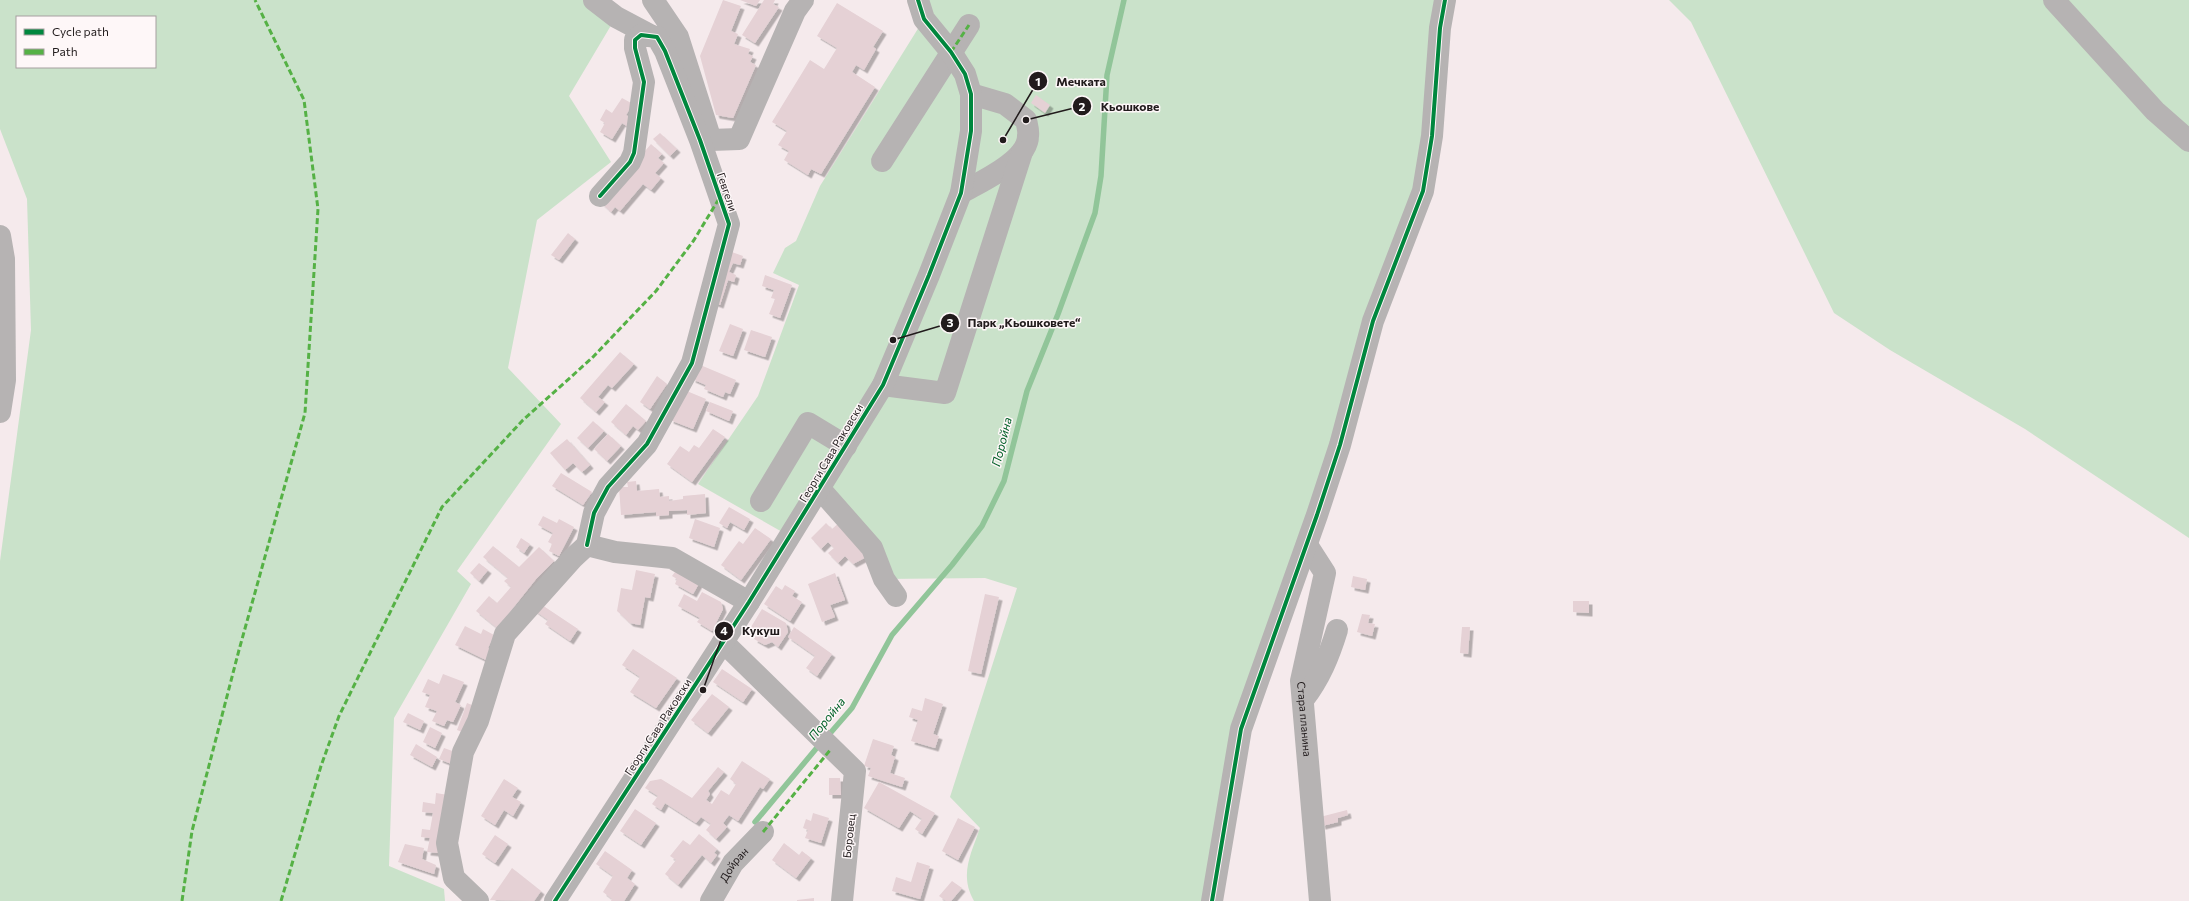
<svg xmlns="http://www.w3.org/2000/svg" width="2189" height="901" viewBox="0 0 2189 901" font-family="Commissioner,sans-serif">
<defs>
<filter id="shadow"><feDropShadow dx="3.5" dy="3.5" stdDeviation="0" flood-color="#0004"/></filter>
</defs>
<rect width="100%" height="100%" fill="#f5eaec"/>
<g fill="#cae2ca" fill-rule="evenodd">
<path d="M0 0H593L616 17 569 96 611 162 537 220 508 368 561 424 457 571 471 584 394 718 389 866 444 889 445 901H0V561L31 330 27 199 0 129ZM17 17H155V67H17Z"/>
<path d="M918 0H1448L1432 136 1241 729 1212 901H974C959 875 971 854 980 828L950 797 1017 588 985 578 884 579 820 489 791 537 698 484 758 396 799 285 773 273 785 248 796 241 820 186 924 19Z"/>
<polygon points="1669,0 2189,0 2189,538 2025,429 1890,350 1834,313 1691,22"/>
</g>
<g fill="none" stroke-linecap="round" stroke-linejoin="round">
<g stroke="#91c599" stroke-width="5.5">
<polyline points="826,738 852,708 892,635 952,565 982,526 1004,481 1027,391 1058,314 1095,213 1101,176 1107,75 1124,0"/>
<polyline points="755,822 820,744"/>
</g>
</g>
<g fill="#e5d1d5" filter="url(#shadow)">
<polygon points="723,0 741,6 731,31 738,34 734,44 750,49 748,54 753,56 750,62 756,65 733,118 716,115 700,56"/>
<polygon points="740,0 760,0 756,6"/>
<polygon points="764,0 775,0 773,4 779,7 755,43 742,35"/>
<polygon points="837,3 883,31 873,47 876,49 864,70 856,65 852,72 875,87 821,174 811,169 808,175 784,160 789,151 778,145 787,131 772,122 810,60 824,69 837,48 817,36"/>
<polygon points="1036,95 1050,105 1045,113 1031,103"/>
<polygon points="622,98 633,104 626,115 635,121 633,130 622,123 612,139 600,132 605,123 600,120 606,109 612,113"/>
<polygon points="660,133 677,149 670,156 653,139"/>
<polygon points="651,144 662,154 658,158 664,163 655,173 661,178 651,190 643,184 620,211 615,207 611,212 601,203"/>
<polygon points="568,233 575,239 559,260 551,255"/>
<polygon points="729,251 743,256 740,265 733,263 729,272 736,275 734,282 728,280 720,305 712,302"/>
<polygon points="765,275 792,285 780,318 769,314 775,299 771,298 774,290 762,286"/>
<polygon points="730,324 743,329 733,356 719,351"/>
<polygon points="751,330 772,337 765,357 744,350"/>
<polygon points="620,352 634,364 612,388 608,385 598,397 605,402 596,412 580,398"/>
<polygon points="698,364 736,380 730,394 725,392 723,397 704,389 706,385 692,379"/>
<polygon points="657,376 667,384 650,409 640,402"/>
<polygon points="682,389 706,399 693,429 670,420"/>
<polygon points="710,402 733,411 729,421 706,411"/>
<polygon points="626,404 646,421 638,430 633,426 626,435 611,422"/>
<polygon points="593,421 604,431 588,448 577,438"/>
<polygon points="713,429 725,437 692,482 667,464 680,446 689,452 694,445 699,448"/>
<polygon points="608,434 621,446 607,461 594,449"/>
<polygon points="567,439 590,465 582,472 573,463 565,470 550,453"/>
<polygon points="561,473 592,492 583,505 552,486"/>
<polygon points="636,481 637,491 659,489 660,497 669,496 669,501 683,499 683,496 705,494 706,513 687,515 687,510 669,511 669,515 656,516 656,512 621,515 619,487 628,487 627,482"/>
<polygon points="729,507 750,519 744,530 730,522 727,528 719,523"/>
<polygon points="543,516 557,523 559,519 574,527 559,556 549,551 552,544 548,542 553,533 538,525"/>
<polygon points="695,519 720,528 714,547 689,538"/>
<polygon points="841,521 868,556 853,564 845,556 838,563 828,553 834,548 828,542 821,549 811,538 826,523 832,529"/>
<polygon points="755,528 771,539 741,580 721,565 739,541 743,544"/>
<polygon points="521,538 530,544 524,553 516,547"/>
<polygon points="493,546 519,567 539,547 554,561 536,579 497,628 476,611 489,596 497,603 511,587 504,581 508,578 483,557"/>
<polygon points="479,563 488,570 479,581 470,573"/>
<polygon points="636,570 655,574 650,598 645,597 640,625 630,623 617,611 621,588 632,590"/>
<polygon points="675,572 701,580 693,594 675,584 677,579 672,576"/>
<polygon points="835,573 845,600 830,605 835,617 822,622 808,584"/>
<polygon points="1353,576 1367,579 1365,590 1351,587"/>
<polygon points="785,585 795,591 792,596 802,602 790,621 764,604 776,586 782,590"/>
<polygon points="702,592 721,602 723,609 712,631 697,622 700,618 678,606 684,594 697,601"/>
<polygon points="985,594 999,597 981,674 968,671"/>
<polygon points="1573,601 1589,601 1589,613 1573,612"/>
<polygon points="539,603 578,629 570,641 545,624 548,620 534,610"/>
<polygon points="762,609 786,623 788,632 778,647 772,642 765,645 754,639 759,631 751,627"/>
<polygon points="1362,614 1370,615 1368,623 1375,624 1372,636 1357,632"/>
<polygon points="465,626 481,634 483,629 494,635 488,648 493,651 488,661 455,645"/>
<polygon points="794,627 832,654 817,676 806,668 815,656 788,637"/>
<polygon points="1462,627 1470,627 1468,654 1460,653"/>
<polygon points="633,649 677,678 656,708 630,692 640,677 622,665"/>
<polygon points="722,669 752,689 743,702 713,682"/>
<polygon points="443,674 464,682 455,702 461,705 453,722 447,720 444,726 432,721 437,711 425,707 430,695 422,692 428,679 439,684"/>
<polygon points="712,694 729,707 708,733 691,720"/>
<polygon points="925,698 943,704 933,734 939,736 935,748 911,741 918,720 909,717 912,708 922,711"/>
<polygon points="467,703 477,707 467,734 457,730"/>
<polygon points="408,713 424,721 420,730 403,722"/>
<polygon points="430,727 442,733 435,748 423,742"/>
<polygon points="873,739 894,746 891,755 895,757 890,773 905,778 902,787 868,776 871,768 864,766"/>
<polygon points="416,744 437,757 432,767 410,755"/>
<polygon points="444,748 458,753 454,765 439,759"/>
<polygon points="742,761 770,779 763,789 760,787 738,821 729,815 723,823 727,827 716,839 706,830 711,824 701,817 696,823 665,803 661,810 652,804 658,796 645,788 650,781 661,779 692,798 718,767 724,772 708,791 710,794 706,800 712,804 721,790 729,795 736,784 730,779"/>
<polygon points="829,778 840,778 841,795 829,795"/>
<polygon points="504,779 518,788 512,797 521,802 513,816 504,810 495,825 481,816"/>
<polygon points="879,782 935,813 922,834 915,829 922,819 910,811 899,828 864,808"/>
<polygon points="436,793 448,795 438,853 427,852 430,838 421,837 422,829 430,830 433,813 422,812 423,802 435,804"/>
<polygon points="635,809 656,823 641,845 620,831"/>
<polygon points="1347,810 1348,815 1338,818 1338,822 1322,826 1320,817"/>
<polygon points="813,813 829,818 821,843 805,838 808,830 803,828 806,819 811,821"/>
<polygon points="958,818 975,827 958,860 942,851"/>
<polygon points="699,834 717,849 714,853 717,855 711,863 702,855 678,885 665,874 676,860 670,856 683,840 690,845"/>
<polygon points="495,835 508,844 495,863 482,854"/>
<polygon points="784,843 799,855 802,851 811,858 796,878 772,860"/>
<polygon points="405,844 424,848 422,859 436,865 434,874 398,862"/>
<polygon points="605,851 632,870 627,878 635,884 624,901 611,901 612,899 603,892 613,876 596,864"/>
<polygon points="917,862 930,866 920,899 892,891 896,877 911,882"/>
<polygon points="512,868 541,891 534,901 490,900"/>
<polygon points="952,881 962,888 951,901 946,901 939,896"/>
<polygon points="814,898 814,901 797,901 797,900"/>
</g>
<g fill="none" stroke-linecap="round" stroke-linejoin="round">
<g stroke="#b6b3b3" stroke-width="22">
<polyline points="594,0 616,17 650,35"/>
<polyline points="653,0 678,37 711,140 739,139 795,11 803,0"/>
<polyline points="2054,0 2155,111 2189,141"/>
<polyline points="882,161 969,25"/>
<path d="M961 193C980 182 1028 161 1028 136 1029 131 1027 125 1026 120L1005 104 971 94"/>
<polyline points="0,236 4,259 5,380 0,412"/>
<polyline points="883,385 945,393 1022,152"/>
<polyline points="820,489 872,548 884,579 896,596"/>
<polyline points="761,501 808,423 846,446"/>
<polyline points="587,545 594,513 608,487 647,444 692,363 729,224 700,140 665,51 657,37 641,35 635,40 635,48 644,82 634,153 630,162 600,196"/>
<polyline points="587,545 615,552 672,558 749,602"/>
<path id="s1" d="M1307 545 1325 573 1301 681 1320 901"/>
<polyline points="723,642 855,771 842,901"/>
<path d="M1303 700C1320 678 1329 656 1337 630"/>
<polyline points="478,901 454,878 447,843 463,752 478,721 505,634 573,558 587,545"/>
<polyline points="555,901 749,602 883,385 929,275 961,193 971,131 971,94 965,74 951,52 924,19 918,0"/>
<path id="s2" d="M711 901 733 863 763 832"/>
<polyline points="1212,901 1241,729 1317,515 1340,445 1373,321 1423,191 1432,136 1440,28 1445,0"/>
</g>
<g stroke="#55b145" stroke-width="3" stroke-dasharray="6 3" stroke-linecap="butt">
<polyline points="951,52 969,25"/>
<polyline points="763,832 831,749"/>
<polyline points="182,901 192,831 239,650 305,413 318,209 304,100 255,0"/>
<polyline points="281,901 321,766 339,716 442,507 523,420 592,358 656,291 694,240 720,197"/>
</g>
<g stroke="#fef7f8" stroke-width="6">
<g id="cycleway">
<polyline points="587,545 594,513 608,487 647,444 692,363 729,224 700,140 665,51 657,37 641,35 635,40 635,48 644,82 634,153 630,162 600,196"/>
<polyline points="555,901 749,602 883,385 929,275 961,193 971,131 971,94 965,74 951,52 924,19 918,0"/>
<polyline points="1212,901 1241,729 1317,515 1340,445 1373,321 1423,191 1432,136 1440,28 1445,0"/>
</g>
</g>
<use href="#cycleway" stroke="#00873e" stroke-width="4"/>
</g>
<g text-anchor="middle" stroke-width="3" stroke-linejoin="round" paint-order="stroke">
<g font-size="11" fill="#211b1c" stroke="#fef7f8">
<text transform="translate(727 192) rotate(71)" y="4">Гевгели</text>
<text transform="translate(831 453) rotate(-59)" y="4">Георги Сава Раковски</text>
<text dy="4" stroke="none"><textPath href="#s1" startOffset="182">Стара планина</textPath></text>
<text transform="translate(658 727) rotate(-57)" y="4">Георги Сава Раковски</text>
<text transform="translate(849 836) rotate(-84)" y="4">Боровец</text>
<text dy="4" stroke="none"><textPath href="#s2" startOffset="43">Дойран</textPath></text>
</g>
<g font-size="12" font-style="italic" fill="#016027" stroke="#fef7f8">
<text transform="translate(1002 442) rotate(-76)" y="4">Поройна</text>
<text transform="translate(827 719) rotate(-51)" y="4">Поройна</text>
</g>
</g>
<path fill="none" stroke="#211b1c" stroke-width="1.5" d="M1003 140L1038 81M1026 120L1082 106M893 340L950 323M703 690L724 631"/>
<g fill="#211b1c" stroke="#fef7f8" stroke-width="1.5">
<circle cx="1003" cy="140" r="4"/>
<circle cx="1026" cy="120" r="4"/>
<circle cx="893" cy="340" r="4"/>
<circle cx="703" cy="690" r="4"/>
<circle cx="1038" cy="81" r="10"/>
<circle cx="1082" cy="106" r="10"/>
<circle cx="950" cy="323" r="10"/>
<circle cx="724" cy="631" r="10"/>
</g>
<g font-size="12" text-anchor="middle" font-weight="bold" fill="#fff">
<text x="1038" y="86">1</text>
<text x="1082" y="111">2</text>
<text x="950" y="327">3</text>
<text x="724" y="635">4</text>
</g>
<g font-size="12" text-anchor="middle" font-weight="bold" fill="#211b1c" stroke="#fef7f8" stroke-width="3" stroke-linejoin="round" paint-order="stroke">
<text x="1081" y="86">Мечката</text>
<text x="1130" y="111">Кьошкове</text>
<text x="1024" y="327">Парк „Кьошковете“</text>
<text x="761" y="635">Кукуш</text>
</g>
<rect x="16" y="16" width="140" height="52" fill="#fef7f8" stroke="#a69fa0"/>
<rect x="24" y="29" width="20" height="6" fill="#00873e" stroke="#a69fa0"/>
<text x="52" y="36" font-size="12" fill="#211b1c">Cycle path</text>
<rect x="24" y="49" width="20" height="6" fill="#55b145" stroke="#a69fa0"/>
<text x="52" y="56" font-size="12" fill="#211b1c">Path</text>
</svg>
